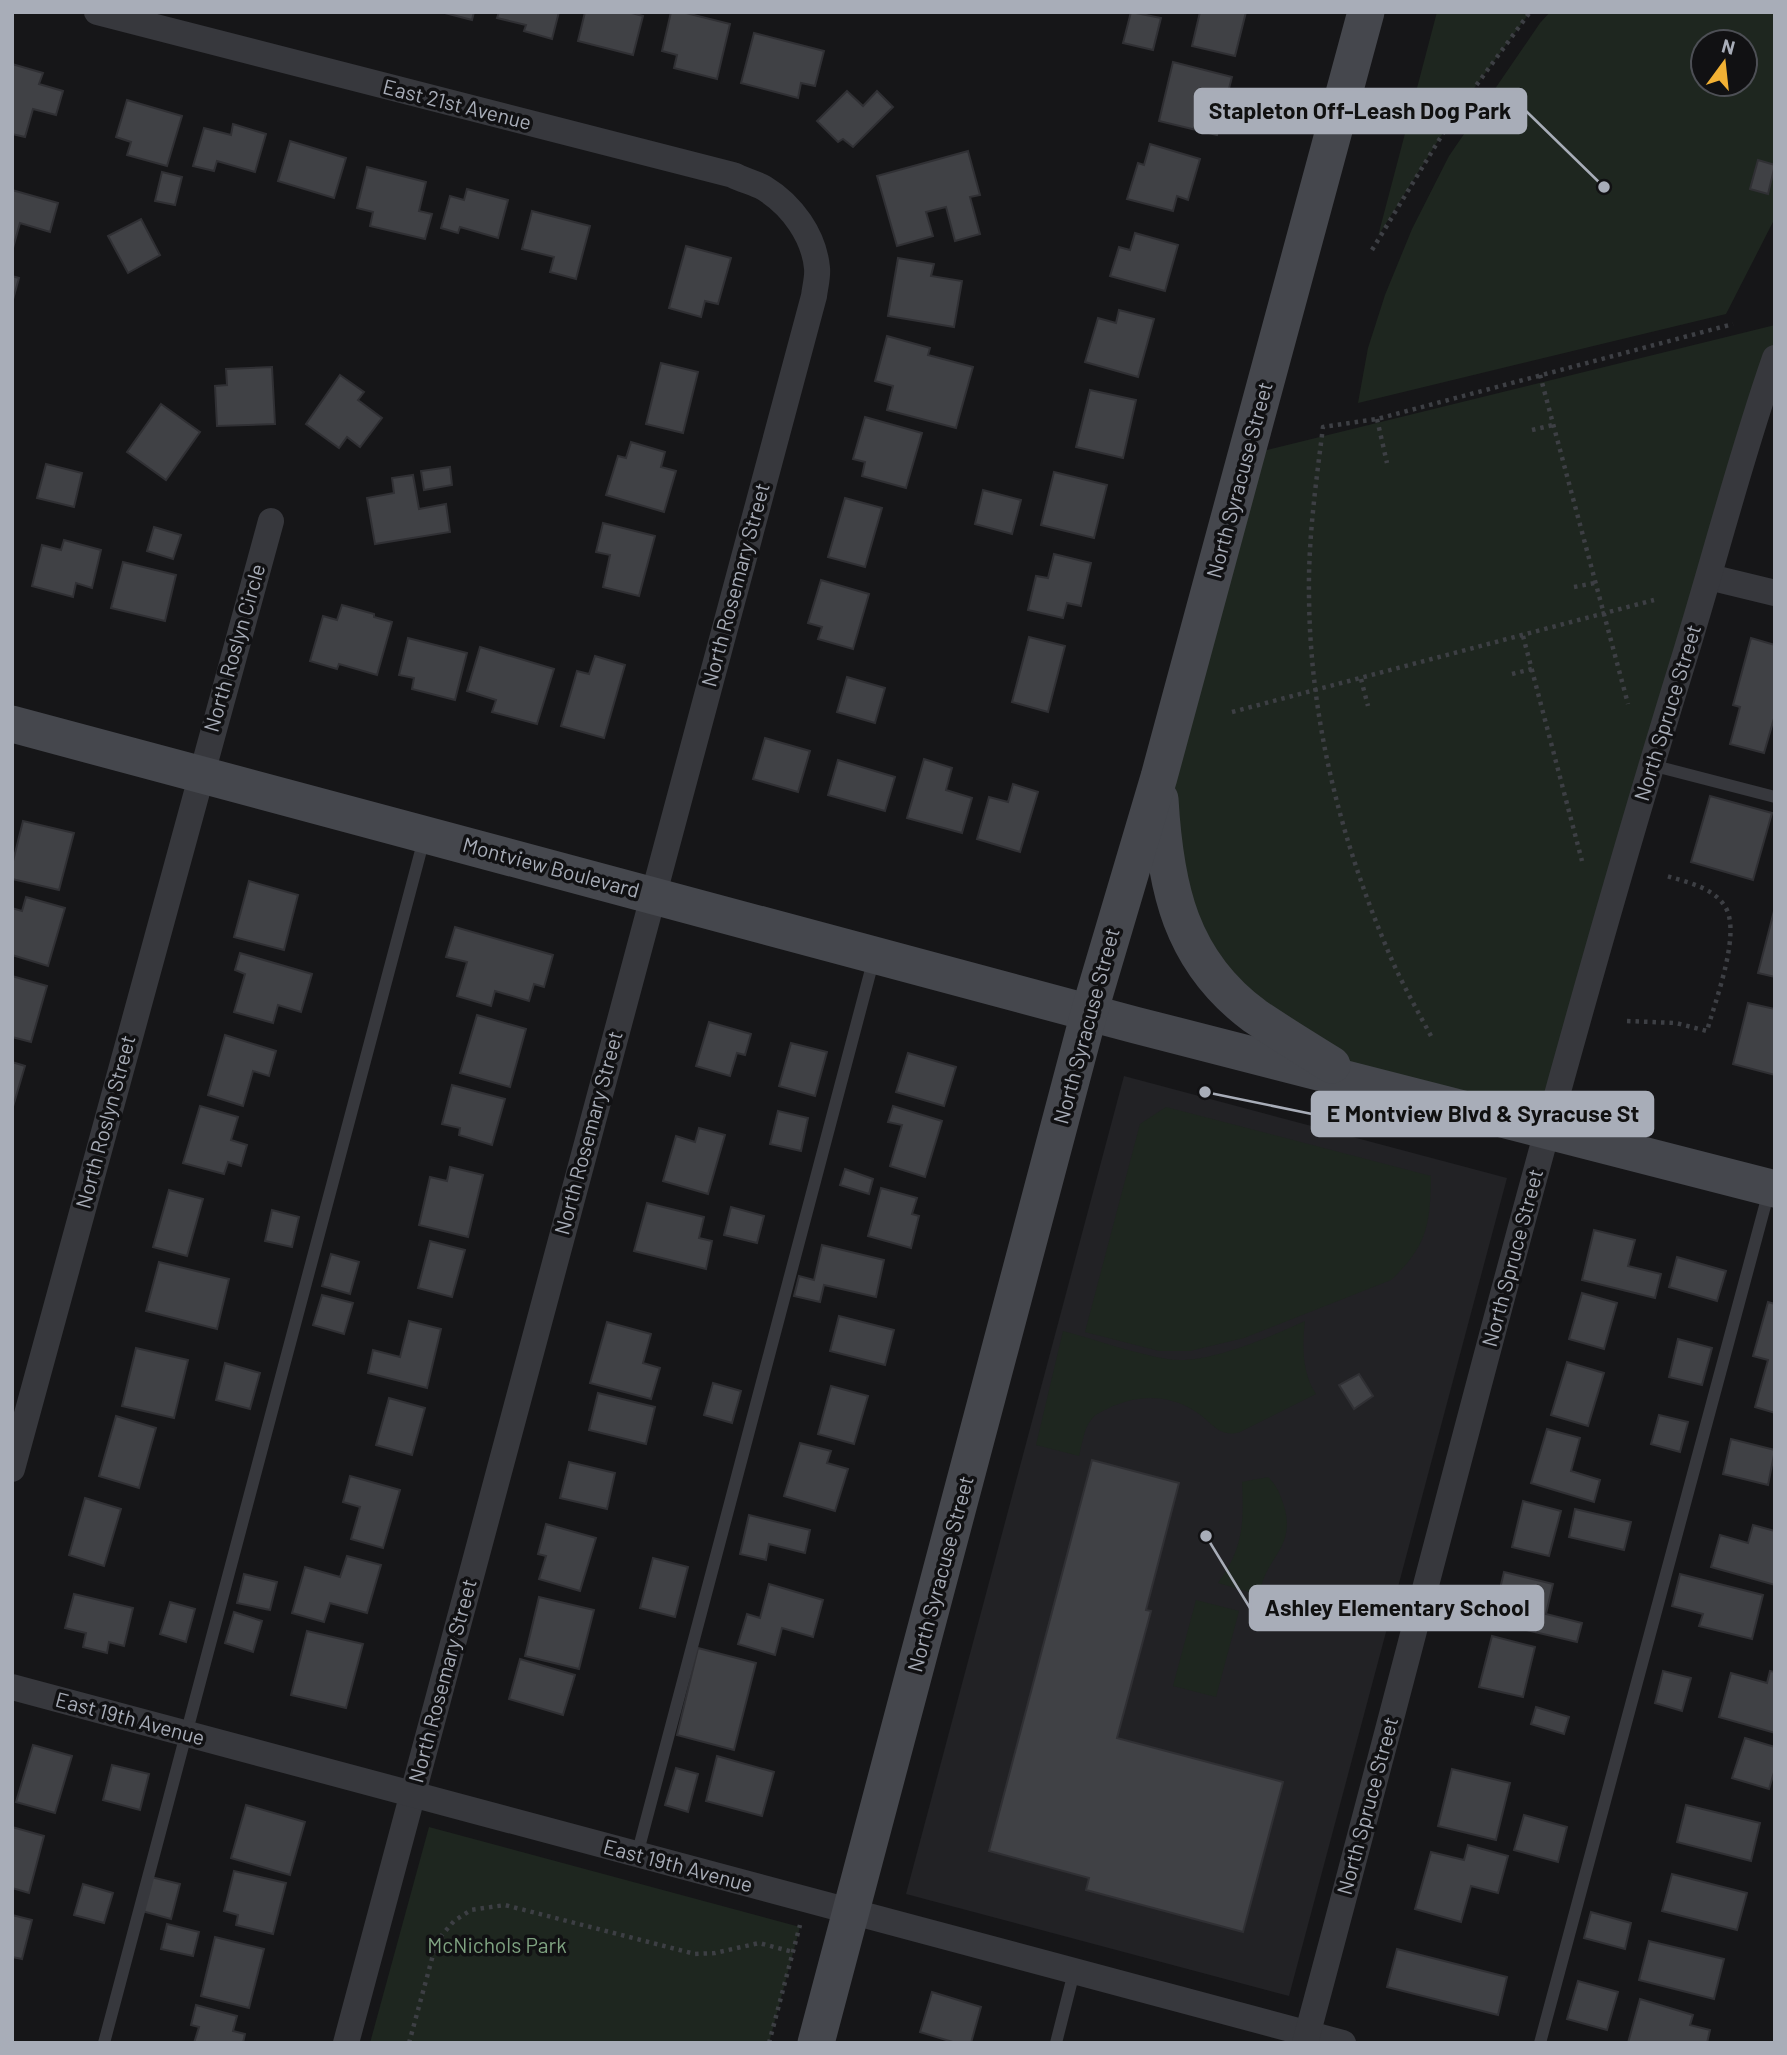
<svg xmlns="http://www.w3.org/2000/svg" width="1787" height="2055" viewBox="0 0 1787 2055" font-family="Barlow,sans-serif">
<rect width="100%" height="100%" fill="#161618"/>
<polygon fill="#222225" points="1124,1076 1507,1178 1289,1996 906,1894"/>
<g fill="#1e261f" fill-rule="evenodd">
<polygon points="1437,12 1530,12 1453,117 1378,236"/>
<path d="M1550 12H1775V218L1726 314 1358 403 1368 348 1385 295 1412 229 1449 156 1540 23ZM1703 42H1745V84H1703Z"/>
<polygon points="1775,325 1775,363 1547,1132 1359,1083 1224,987 1162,840 1247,455"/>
<path d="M1166 1107 1431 1176C1430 1224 1428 1245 1391 1280L1244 1338 1190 1351H1159L1085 1332 1140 1124Z"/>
<path d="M1305 1321C1302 1345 1302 1373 1316 1394L1240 1432C1218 1439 1211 1420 1193 1410 1166 1394 1137 1395 1109 1408 1103 1411 1095 1414 1091 1420 1084 1428 1082 1445 1079 1456L1036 1445 1063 1331C1097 1340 1132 1353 1167 1359 1204 1366 1270 1337 1305 1321Z"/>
<path d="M1268 1477C1277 1486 1280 1494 1284 1506 1297 1549 1263 1558 1260 1595L1218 1583C1243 1549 1244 1524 1242 1482Z"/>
<polygon points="1196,1600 1239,1611 1216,1697 1173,1686"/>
<polygon points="429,1827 800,1927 769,2043 370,2043"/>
</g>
<g fill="#404145" stroke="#303034" stroke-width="2">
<polygon points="441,12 474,12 472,20"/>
<polygon points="499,12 559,12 552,39 524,31 526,25 497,18"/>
<polygon points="585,12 628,12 643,16 633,55 578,41"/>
<polygon points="671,12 682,12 730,24 717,79 674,68 677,55 662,51"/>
<polygon points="1131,12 1161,18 1153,50 1123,43"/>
<polygon points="1200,12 1246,12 1235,56 1192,46"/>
<polygon points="754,33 824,51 815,86 801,83 798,98 741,83"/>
<polygon points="1173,62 1232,77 1217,135 1159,121"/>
<polygon points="12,64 43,73 39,84 63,91 56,115 33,109 25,137 12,134"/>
<polygon points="847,91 863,106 877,91 893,107 853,147 843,139 838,142 817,121"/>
<polygon points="127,100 182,116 167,166 127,155 131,142 116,137"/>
<polygon points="233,124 266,134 255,172 217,161 214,171 193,166 204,128 231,135"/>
<polygon points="290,141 346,158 334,198 278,181"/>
<polygon points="1150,144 1200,159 1188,200 1177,196 1173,211 1127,199 1138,163 1144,165"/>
<polygon points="968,151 980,195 970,197 980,234 955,241 946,207 926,212 933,236 897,246 877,176"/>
<polygon points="1758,160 1775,165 1768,194 1750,189"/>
<polygon points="367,167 426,182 419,211 432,214 425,239 370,226 373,212 357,208"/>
<polygon points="162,172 182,177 175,205 155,201"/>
<polygon points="467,189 508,200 498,238 460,227 458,233 441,228 450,196 464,200"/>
<polygon points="12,190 58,203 50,232 20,223 13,248"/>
<polygon points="532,211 590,226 576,279 550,272 554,257 522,249"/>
<polygon points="141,219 160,255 128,273 108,236"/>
<polygon points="1135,233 1178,245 1165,291 1110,276 1119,247 1130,250"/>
<polygon points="686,246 731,258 718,304 705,301 701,317 669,308"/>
<polygon points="898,258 934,264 931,276 962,281 954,327 888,316"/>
<polygon points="12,276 19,278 12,303"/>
<polygon points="1119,310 1154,319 1138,377 1085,362 1098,318 1116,323"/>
<polygon points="887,336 930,348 928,355 973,367 956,428 887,410 893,386 875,381"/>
<polygon points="661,363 698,372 683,433 646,424"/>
<polygon points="272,367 275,424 217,426 215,386 227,385 226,369"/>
<polygon points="340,375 364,392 358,400 382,418 360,447 347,437 339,448 306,424"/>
<polygon points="1090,390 1136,400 1123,458 1076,447"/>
<polygon points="161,404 200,432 166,480 127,452"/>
<polygon points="865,417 922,433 906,488 862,476 865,462 853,459"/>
<polygon points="631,442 665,452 661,467 676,471 664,512 606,495 618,456 626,458"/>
<polygon points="46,464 82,473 74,507 37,498"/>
<polygon points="450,467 452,485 424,490 421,471"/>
<polygon points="1054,472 1107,485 1094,538 1041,525"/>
<polygon points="413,475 419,509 446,504 450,532 375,544 367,498 394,493 392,478"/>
<polygon points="983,490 1021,500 1012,534 975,524"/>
<polygon points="845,498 882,508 865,567 828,557"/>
<polygon points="603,523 655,536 639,596 603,587 610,555 596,552"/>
<polygon points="154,527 181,535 173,559 147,551"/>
<polygon points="64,540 101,550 92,588 76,583 73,597 32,586 42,545 61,550"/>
<polygon points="1054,554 1091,563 1081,606 1067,603 1063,618 1028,610 1036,576 1048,578"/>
<polygon points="123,562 176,575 165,621 111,608"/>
<polygon points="821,580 869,594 853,649 818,639 822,627 808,623"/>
<polygon points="342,605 374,614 374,617 392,622 377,675 339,664 337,669 310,661 323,616 337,620"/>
<polygon points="1029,637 1065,646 1048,712 1012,702"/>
<polygon points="408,638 467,653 455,700 412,689 414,678 399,675"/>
<polygon points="1751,638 1775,645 1775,715 1764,753 1730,744 1740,707 1733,705"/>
<polygon points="480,647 554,669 537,724 492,712 496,700 467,691"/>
<polygon points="595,656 625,665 604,738 561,726 577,671 589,674"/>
<polygon points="847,677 885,688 875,723 837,712"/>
<polygon points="765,738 810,751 798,792 753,779"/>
<polygon points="924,759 952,768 946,790 972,798 962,833 907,818"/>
<polygon points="838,760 895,777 885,811 828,795"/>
<polygon points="1013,784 1038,792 1020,852 977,839 989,797 1008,802"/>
<polygon points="1710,796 1772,813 1753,880 1691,862"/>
<polygon points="23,821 74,833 59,890 12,879 12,865"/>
<polygon points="249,881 298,895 284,950 234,937"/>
<polygon points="26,897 65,908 48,966 12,955 12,908 22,911"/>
<polygon points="1774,911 1775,912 1775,977 1758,973"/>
<polygon points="455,927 553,955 544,987 534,984 529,1001 495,991 491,1006 457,996 467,962 446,957"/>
<polygon points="240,953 312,974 301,1012 278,1005 273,1023 234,1012 245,974 235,970"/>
<polygon points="12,976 47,986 31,1042 12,1037"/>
<polygon points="1748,1003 1775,1009 1775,1075 1733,1064"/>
<polygon points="477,1015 526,1029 510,1087 460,1073"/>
<polygon points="709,1022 751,1034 745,1055 737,1053 730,1076 696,1066"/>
<polygon points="225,1035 276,1051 269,1076 253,1071 243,1106 208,1095"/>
<polygon points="791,1043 827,1052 815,1096 779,1086"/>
<polygon points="908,1053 956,1067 944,1106 896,1092"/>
<polygon points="12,1062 25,1066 12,1110"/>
<polygon points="452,1085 505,1099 492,1145 459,1135 460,1128 442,1124"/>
<polygon points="200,1106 238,1117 231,1140 247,1145 241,1166 228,1162 224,1174 183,1163"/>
<polygon points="893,1106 942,1121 925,1177 890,1166 902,1125 888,1122"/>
<polygon points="778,1111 808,1118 801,1151 770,1144"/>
<polygon points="699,1128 725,1135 708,1194 663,1181 676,1136 695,1142"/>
<polygon points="450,1167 483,1175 468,1237 419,1225 430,1177 447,1181"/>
<polygon points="845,1169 873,1179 869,1194 840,1185"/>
<polygon points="881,1188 917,1198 912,1214 919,1216 911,1248 868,1236"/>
<polygon points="169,1190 203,1199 187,1256 153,1247"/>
<polygon points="647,1203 704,1217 699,1238 712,1241 706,1269 634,1251"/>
<polygon points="731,1207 764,1216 757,1243 724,1235"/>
<polygon points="272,1210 299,1217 292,1247 265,1241"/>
<polygon points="1594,1230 1635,1240 1628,1266 1661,1274 1655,1298 1582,1280"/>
<polygon points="430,1241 465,1250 452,1297 418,1288"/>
<polygon points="822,1245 884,1260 876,1297 824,1285 820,1302 794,1296 799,1276 814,1280"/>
<polygon points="331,1254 359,1262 350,1294 322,1286"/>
<polygon points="1677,1257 1726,1271 1717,1301 1669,1287"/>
<polygon points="159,1262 229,1279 217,1329 146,1311"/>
<polygon points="1582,1293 1617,1303 1604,1349 1569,1339"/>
<polygon points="322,1295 353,1303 344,1334 313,1325"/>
<polygon points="1768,1302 1775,1304 1775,1413 1755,1407 1768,1360 1753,1356"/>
<polygon points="839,1316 894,1330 885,1365 830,1351"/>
<polygon points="409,1321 441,1329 427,1388 368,1373 373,1350 400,1357"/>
<polygon points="607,1322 651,1334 643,1363 660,1368 651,1399 590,1383"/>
<polygon points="1678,1339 1712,1348 1702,1385 1669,1377"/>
<polygon points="136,1348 188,1360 174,1418 122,1406"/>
<polygon points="1567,1362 1604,1373 1588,1426 1551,1415"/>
<polygon points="225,1363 260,1373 250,1409 216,1400"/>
<polygon points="1359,1374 1373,1396 1354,1409 1339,1385"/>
<polygon points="713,1383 741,1391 732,1423 704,1415"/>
<polygon points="831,1386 868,1396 854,1444 818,1434"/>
<polygon points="598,1393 655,1407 646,1444 589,1430"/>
<polygon points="389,1398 425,1408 412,1455 376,1445"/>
<polygon points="1659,1415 1688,1422 1680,1452 1651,1444"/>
<polygon points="116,1416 156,1428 139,1488 99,1476"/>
<polygon points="1547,1429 1580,1438 1571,1471 1600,1480 1594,1502 1531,1483"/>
<polygon points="1731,1439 1775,1450 1768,1485 1723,1474"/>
<polygon points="800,1443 831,1451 827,1463 848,1469 835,1511 784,1496"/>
<polygon points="1092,1460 1179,1483 1146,1610 1151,1611 1117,1738 1283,1782 1243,1932 1086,1890 1089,1878 989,1851"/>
<polygon points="569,1462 615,1473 607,1509 560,1498"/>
<polygon points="350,1476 400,1490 383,1548 351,1539 360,1507 343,1502"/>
<polygon points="85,1498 121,1509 104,1566 69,1555"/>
<polygon points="1523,1501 1561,1511 1549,1556 1512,1547"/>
<polygon points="1575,1509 1631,1522 1624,1550 1569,1537"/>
<polygon points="749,1515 810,1530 805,1553 769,1544 766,1560 740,1554"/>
<polygon points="546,1524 596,1538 580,1591 539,1579 546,1556 538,1554"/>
<polygon points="1753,1525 1775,1531 1775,1585 1711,1567 1720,1535 1748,1543"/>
<polygon points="347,1556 381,1565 367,1613 330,1603 324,1622 292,1613 305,1567 340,1577"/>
<polygon points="653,1558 688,1567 675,1617 640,1608"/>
<polygon points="1504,1572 1553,1584 1546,1614 1582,1623 1577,1642 1492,1622"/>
<polygon points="244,1574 277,1582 270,1610 237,1603"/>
<polygon points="1680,1574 1763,1595 1752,1639 1699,1626 1703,1614 1672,1606"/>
<polygon points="769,1584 823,1600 813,1637 782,1628 775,1655 738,1644 747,1614 760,1618"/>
<polygon points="74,1594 133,1608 124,1646 109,1642 107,1653 83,1647 86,1633 65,1628"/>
<polygon points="539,1597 594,1610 579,1669 525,1656"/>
<polygon points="170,1602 195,1609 186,1642 160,1634"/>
<polygon points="234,1612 262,1621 253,1652 225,1643"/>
<polygon points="307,1631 363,1644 346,1708 291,1695"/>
<polygon points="1492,1636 1535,1647 1523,1697 1479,1687"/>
<polygon points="698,1648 756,1663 734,1750 677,1735"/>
<polygon points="520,1659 575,1675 563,1715 509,1699"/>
<polygon points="1663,1671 1691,1678 1682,1711 1655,1703"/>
<polygon points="1770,1671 1775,1672 1775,1733 1719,1717 1731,1673 1767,1683"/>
<polygon points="1536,1707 1569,1717 1564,1734 1531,1724"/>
<polygon points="1745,1738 1775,1747 1775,1769 1769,1789 1732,1778"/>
<polygon points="33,1745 72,1756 55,1813 16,1802"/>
<polygon points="717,1756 774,1772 762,1816 706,1801"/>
<polygon points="112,1765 149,1774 140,1810 103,1800"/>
<polygon points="676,1768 698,1774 688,1812 665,1805"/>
<polygon points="1452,1769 1510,1783 1496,1840 1438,1826"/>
<polygon points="246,1805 305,1822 290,1875 231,1858"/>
<polygon points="1686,1805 1760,1823 1751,1861 1677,1842"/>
<polygon points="1524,1815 1567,1827 1558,1862 1514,1850"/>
<polygon points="12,1827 44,1836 29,1893 12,1888"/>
<polygon points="1468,1845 1508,1856 1498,1893 1471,1886 1461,1922 1415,1909 1431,1852 1464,1860"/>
<polygon points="234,1871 286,1883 273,1934 236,1925 238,1915 224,1911"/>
<polygon points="1672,1874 1747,1893 1737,1930 1662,1911"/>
<polygon points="151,1877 180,1884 171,1919 142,1911"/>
<polygon points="83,1884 113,1893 104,1923 74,1915"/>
<polygon points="1591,1912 1631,1923 1625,1949 1584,1938"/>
<polygon points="12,1915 32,1920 22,1959 12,1957"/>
<polygon points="167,1924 199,1932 193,1956 161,1949"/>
<polygon points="215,1937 264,1949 249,2008 201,1996"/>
<polygon points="1649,1941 1724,1959 1714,1999 1639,1980"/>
<polygon points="1397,1949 1507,1977 1498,2015 1387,1987"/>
<polygon points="1578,1981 1618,1992 1607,2030 1567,2019"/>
<polygon points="932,1992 981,2007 971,2043 956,2043 920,2032"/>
<polygon points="1640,1999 1693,2015 1690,2025 1710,2030 1707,2043 1628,2043"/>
<polygon points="196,2005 237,2016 233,2031 245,2034 243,2043 194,2043 199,2027 191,2025"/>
</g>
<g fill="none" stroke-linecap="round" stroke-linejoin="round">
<g stroke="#3d3f44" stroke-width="4.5" stroke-dasharray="3.5 5" stroke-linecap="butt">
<polyline points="1372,250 1453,117 1530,12"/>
<polyline points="1540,375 1628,704"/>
<polyline points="1377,419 1387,463"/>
<polyline points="1532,430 1553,425"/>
<polyline points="1574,587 1595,583"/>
<polyline points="1523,636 1582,861"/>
<polyline points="1512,674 1532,669"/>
<polyline points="1361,679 1368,706"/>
<polyline points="1232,712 1654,600"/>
<path d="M1627 1021 1676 1023 1707 1031C1715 1001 1743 930 1724 905 1712 887 1686 882 1667 876"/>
<path d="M1431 1036C1416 1008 1400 980 1388 951 1340 838 1310 718 1309 596 1308 539 1316 483 1323 427L1377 419 1733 324"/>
<polyline points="409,2043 433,1955 442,1935 454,1921 471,1910 505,1905 695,1954 715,1953 759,1943 793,1952"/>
<polyline points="769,2043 800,1925"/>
</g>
<g stroke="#37383d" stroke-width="12">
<polyline points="1651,765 1775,797"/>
<polyline points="637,1855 874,958"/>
<polyline points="104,2043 424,839"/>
<polyline points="1056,2043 1074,1972"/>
<polyline points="1540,2043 1769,1191"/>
</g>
<g stroke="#37383d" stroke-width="26">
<path d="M97 12 733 175C743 180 755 183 764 188 792 205 814 236 817 268 818 277 815 287 814 296L346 2043"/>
<polyline points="1709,577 1775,593"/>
<polyline points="12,1469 271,521"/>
<polyline points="12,1687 1343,2043"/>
<path d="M1305 2043C1430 1579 1544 1111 1686 652 1716 554 1741 455 1775 358"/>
</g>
<g stroke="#45474d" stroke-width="37">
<polyline points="12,724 1135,1025 1775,1189"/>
<path d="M1160 799C1165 886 1180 961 1255 1016 1280 1033 1306 1049 1332 1065"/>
<polyline points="816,2043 1089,1013 1159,777 1366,12"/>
</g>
</g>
<g text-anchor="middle" stroke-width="7" stroke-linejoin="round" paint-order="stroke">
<g font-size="21" fill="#a8adb8" stroke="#111113">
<text transform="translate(457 105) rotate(14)" y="7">East 21st Avenue</text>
<text transform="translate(1240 480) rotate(-75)" y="7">North Syracuse Street</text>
<text transform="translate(736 585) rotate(-75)" y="7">North Rosemary Street</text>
<text transform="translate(235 648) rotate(-74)" y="7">North Roslyn Circle</text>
<text transform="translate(1668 713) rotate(-73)" y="7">North Spruce Street</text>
<text transform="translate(551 868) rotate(15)" y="7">Montview Boulevard</text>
<text transform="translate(1087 1026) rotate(-75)" y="7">North Syracuse Street</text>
<text transform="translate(106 1122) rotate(-75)" y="7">North Roslyn Street</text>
<text transform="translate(589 1133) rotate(-75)" y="7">North Rosemary Street</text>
<text transform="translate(1513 1258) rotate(-75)" y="7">North Spruce Street</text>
<text transform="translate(941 1574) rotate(-75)" y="7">North Syracuse Street</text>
<text transform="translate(443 1681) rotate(-75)" y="7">North Rosemary Street</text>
<text transform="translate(130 1719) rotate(15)" y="7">East 19th Avenue</text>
<text transform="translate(1368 1806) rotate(-75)" y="7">North Spruce Street</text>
<text transform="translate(678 1866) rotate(15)" y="7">East 19th Avenue</text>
</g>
<g font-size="21" fill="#7fa381" stroke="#111113">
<text x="497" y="1953">McNichols Park</text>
</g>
</g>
<path fill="none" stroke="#a8adb8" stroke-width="2.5" d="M1604 187L1526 111M1205 1092L1312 1114M1206 1536L1250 1608"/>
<g fill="#a8adb8" stroke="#111113" stroke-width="2.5">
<circle cx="1604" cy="187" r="7"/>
<circle cx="1205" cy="1092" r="7"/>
<circle cx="1206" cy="1536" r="7"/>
</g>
<g fill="#a8adb8" stroke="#a8adb8" stroke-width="2.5">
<rect x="1195" y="89" width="331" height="44" rx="7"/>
<rect x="1312" y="1092" width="341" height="44" rx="7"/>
<rect x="1250" y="1586" width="293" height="44" rx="7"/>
</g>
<g font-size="23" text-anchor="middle" font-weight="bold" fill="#111">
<text x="1360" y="119">Stapleton Off-Leash Dog Park</text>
<text x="1483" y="1122">E Montview Blvd &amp; Syracuse St</text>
<text x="1397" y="1616">Ashley Elementary School</text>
</g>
<rect width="1787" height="2055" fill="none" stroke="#a8adb8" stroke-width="28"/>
<g transform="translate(1724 63) rotate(15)"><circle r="33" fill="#111113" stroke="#4d4f55" stroke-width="2"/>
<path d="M0-5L12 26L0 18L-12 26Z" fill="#f2b134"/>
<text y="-10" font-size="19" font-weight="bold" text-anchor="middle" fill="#a8adb8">N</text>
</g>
</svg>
